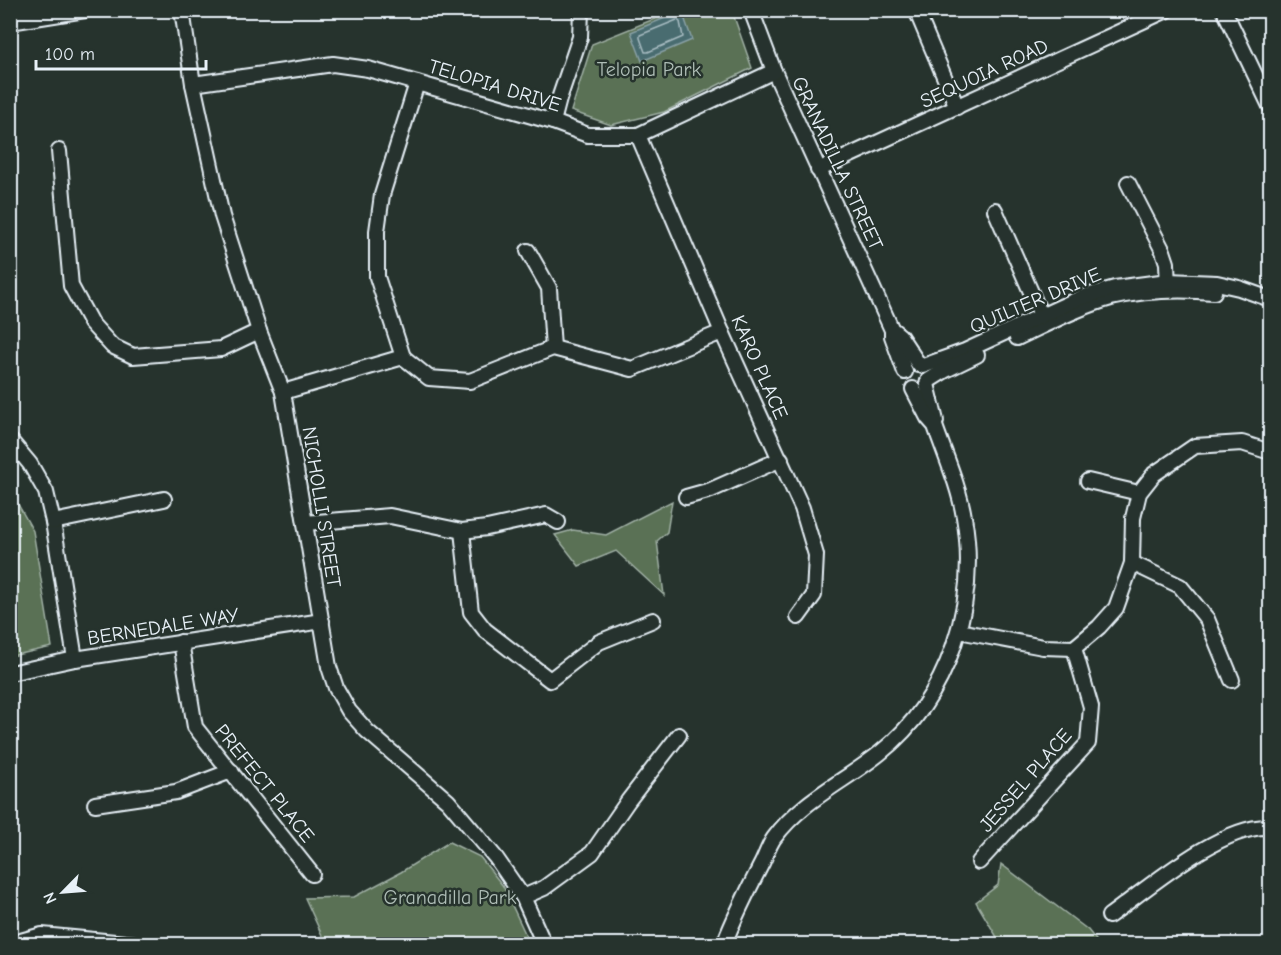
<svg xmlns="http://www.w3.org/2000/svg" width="1281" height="955" viewBox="0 0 1281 955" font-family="'Comic Neue',sans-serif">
<rect width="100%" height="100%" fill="#26332d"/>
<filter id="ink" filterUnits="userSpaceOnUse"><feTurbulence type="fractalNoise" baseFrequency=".0167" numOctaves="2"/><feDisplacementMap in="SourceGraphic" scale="12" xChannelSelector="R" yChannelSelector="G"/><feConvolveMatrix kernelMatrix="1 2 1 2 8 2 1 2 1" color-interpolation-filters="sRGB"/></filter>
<g filter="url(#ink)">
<g fill="#5a7155" stroke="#a1b1a6" stroke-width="1.5">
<polygon points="674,11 732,11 752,68 664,112 611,125 571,111 592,44"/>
<polygon points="10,490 33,531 52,647 11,656"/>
<polygon points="672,501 667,532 657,541 664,595 616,551 579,566 555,535 573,530 606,535"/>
<polygon points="449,842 480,857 503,886 530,944 326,944 305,898 354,897 401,872"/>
<polygon points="1001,864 1088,930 1099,944 1001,944 976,902 998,885"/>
</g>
<polygon fill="#496c70" stroke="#89a1a6" stroke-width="1.5" points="682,11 692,40 642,61 631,32"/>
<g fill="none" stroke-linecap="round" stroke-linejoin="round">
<polygon stroke="#a8bcc2" stroke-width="1.5" points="677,20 680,22 683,37 648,52 645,52 640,38 640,35"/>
<g stroke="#e8f1f8" stroke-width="18">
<g id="minor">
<polyline points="182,10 193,84 222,216 259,331 283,392 329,667 336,688 349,711 367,731 448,801 496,858 523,897 544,944"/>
<polyline points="751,10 774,71 892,330 892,336 905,372"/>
<polyline points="916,10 957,107"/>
<polyline points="1224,10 1270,106"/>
<polyline points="10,22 85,10"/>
<polyline points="193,84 333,64 368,69 417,83 553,122 588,135 638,135 774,71"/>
<polyline points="553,122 559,99 580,37 581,10"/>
<polyline points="638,135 722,332 802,508 816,555 814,595 798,617"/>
<polyline points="59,151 71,286 91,323 112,346 133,356 221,349 259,331"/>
<polyline points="818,170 1167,10"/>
<polyline points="1128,183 1163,251 1167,263 1168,289"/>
<polyline points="995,210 1045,324"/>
<polyline points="528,251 549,288 553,348"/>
<polyline points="894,331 900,336 919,365"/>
<path d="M1017 338C1047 324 1079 307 1111 298 1145 290 1180 289 1214 292"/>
<polyline points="403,357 377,277 377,231 382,195 417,83"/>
<polyline points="923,366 965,351 1080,298 1115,288 1168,281 1217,283 1239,288 1270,299"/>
<polyline points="928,381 944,371 977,355"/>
<polyline points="927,384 936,421"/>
<polyline points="283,392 403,357 429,378 470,381 553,348 632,369 722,332"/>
<polyline points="10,440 30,464 46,492 53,522 75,659"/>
<polyline points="1088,481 1139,493"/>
<polyline points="686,497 711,490 781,459"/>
<polyline points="53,522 164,499"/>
<polyline points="305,523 390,516 462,531 487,528 546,515 558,522"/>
<polyline points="462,531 471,612 485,630 550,680 599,642 653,620"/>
<polyline points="1132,563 1180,586 1207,619 1232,680"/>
<polyline points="959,631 1043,647 1074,648 1099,627 1116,608 1132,563 1133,518 1139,493 1154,474 1195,446 1242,443 1270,452"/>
<polyline points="181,642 195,727 312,874"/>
<polyline points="10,673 75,659 322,621"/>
<polyline points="95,804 176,792 231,771"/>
<polyline points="979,862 1088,743 1091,707 1074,648"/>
<polyline points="523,897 544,888 592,853 628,801 679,735"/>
<path d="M1109 916C1148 888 1222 824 1270 827"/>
<polyline points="10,944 42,935 136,944"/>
<path d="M724 944C735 916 748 890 762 863 766 855 769 845 774 838 802 800 844 782 880 753 949 698 979 602 964 517 959 486 945 455 935 426L928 418 913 389"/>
</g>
</g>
<use href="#minor" stroke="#26332d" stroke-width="14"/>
</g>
</g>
<g text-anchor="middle" stroke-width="5" stroke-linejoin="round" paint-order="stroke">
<g font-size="20" fill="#afbeb7" stroke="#26332d">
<text x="649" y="76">Telopia Park</text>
<text x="450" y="904">Granadilla Park</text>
</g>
<g font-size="20" fill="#e8f1f8" stroke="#26332d">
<text transform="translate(984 73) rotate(-25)" y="7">SEQUOIA ROAD</text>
<text transform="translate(495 85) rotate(17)" y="7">TELOPIA DRIVE</text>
<text transform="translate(838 163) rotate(65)" y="7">GRANADILLA STREET</text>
<text transform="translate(1035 300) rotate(-23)" y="7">QUILTER DRIVE</text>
<text transform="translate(760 367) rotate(66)" y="7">KARO PLACE</text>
<text transform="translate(322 507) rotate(81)" y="7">NICHOLLI STREET</text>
<text transform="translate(163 626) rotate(-9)" y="7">BERNEDALE WAY</text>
<text transform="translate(1025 780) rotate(-49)" y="7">JESSEL PLACE</text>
<text transform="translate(265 783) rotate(51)" y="7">PREFECT PLACE</text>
</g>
</g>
<rect width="1281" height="955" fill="none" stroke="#26332d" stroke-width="36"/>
<rect x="18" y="18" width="1245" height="919" fill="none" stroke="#e8f1f8" stroke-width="2" filter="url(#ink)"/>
<g transform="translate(63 892) rotate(245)" stroke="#26332d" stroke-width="4.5" paint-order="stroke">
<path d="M0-4.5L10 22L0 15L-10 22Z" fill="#e8f1f8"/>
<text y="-9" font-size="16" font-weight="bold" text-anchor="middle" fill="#e8f1f8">N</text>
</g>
<path d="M36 60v9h170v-9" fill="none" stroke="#e8f1f8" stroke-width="3"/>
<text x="45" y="60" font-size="18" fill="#e8f1f8" stroke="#26332d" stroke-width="4.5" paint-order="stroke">100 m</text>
</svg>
